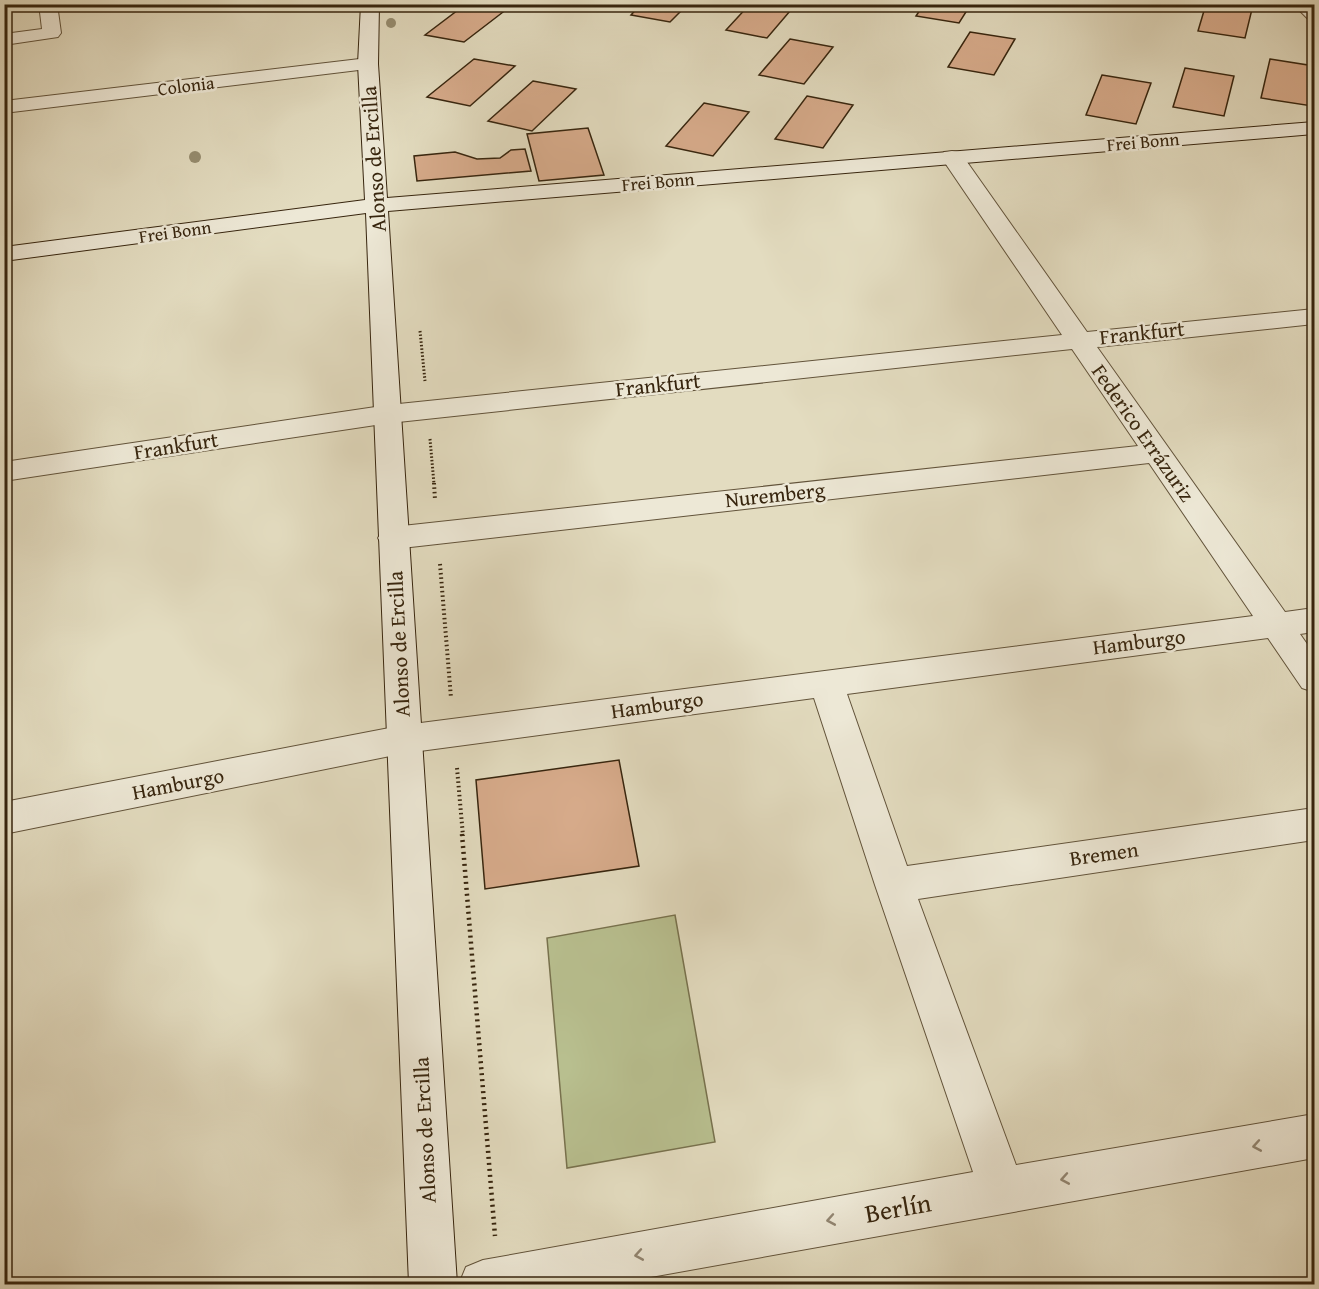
<svg xmlns="http://www.w3.org/2000/svg" width="1319" height="1289" viewBox="0 0 1319 1289" font-family="'Gentium Book Plus',serif">
<rect width="100%" height="100%" fill="#e3dcc0"/>
<filter id="stains"><feTurbulence type="fractalNoise" baseFrequency=".00333" numOctaves="4"/><feColorMatrix values="0 0 0 0 .2 0 0 0 0 .09 0 0 0 0 .02 0 0 0 .5 -.17"/></filter>
<radialGradient id="worn" r=".72"><stop offset=".6" stop-color="#630" stop-opacity="0"/><stop offset="1" stop-color="#630" stop-opacity=".3"/></radialGradient>
<polygon fill="#b8bf8f" stroke="#78724e" stroke-width="1.5" points="675,915 715,1142 567,1168 547,938"/>
<g fill="#d7ab8b" stroke="#37250e" stroke-width="1.5">
<polygon points="466,4 483,4 507,9 464,42 425,35"/>
<polygon points="641,4 688,4 670,22 631,15"/>
<polygon points="750,4 796,4 767,38 726,30"/>
<polygon points="924,4 971,4 959,23 916,16"/>
<polygon points="1206,4 1253,5 1245,38 1198,31"/>
<polygon points="970,32 1015,39 994,75 948,67"/>
<polygon points="790,39 833,47 804,84 759,75"/>
<polygon points="474,59 515,66 470,106 427,97"/>
<polygon points="1270,59 1314,66 1312,106 1261,98"/>
<polygon points="1185,68 1234,76 1224,116 1173,107"/>
<polygon points="1102,75 1151,83 1136,124 1086,115"/>
<polygon points="533,81 576,89 532,131 488,121"/>
<polygon points="807,96 853,105 823,148 775,139"/>
<polygon points="704,103 749,112 713,156 666,146"/>
<polygon points="588,128 604,175 539,181 527,134"/>
<polygon points="525,149 531,171 417,181 414,156 455,152 477,159 500,158 511,150"/>
<polygon points="619,760 639,866 485,889 476,780"/>
</g>
<g fill="none" stroke-linecap="round" stroke-linejoin="round">
<g stroke="#62533a" stroke-width="2">
<g id="street">
<polygon points="39,4 57,4 61,33 58,37 4,45 4,34 42,29"/>
<polygon points="1293,4 1312,4 1314,6 1314,20 1308,19"/>
<polygon points="368,58 375,60 378,64 375,68 4,113 4,101"/>
<polygon points="952,151 960,152 1087,332 1314,309 1314,324 1097,347 1285,612 1314,608 1314,632 1300,634 1314,654 1314,692 1302,688 1268,638 847,694 907,866 1314,808 1314,840 918,899 1016,1165 1314,1114 1314,1158 612,1284 459,1284 466,1267 483,1260 973,1172 875,885 814,698 405,753 4,834 4,802 405,725 1253,616 1149,463 393,549 382,545 378,538 382,531 393,527 1138,446 1072,349 389,423 4,481 4,462 389,405 1062,335 941,157 944,152"/>
</g>
</g>
<g stroke="#37250e" stroke-width="2">
<polygon id="secondary" points="361,4 379,4 378,64 387,198 1314,122 1314,134 388,211 457,1284 409,1284 366,213 4,261 4,247 365,200 358,64"/>
</g>
<g stroke="#37250e" stroke-width="3" stroke-dasharray="1.5 2" stroke-linecap="butt">
<polyline points="420,331 425,381"/>
<polyline points="430,439 434,484"/>
</g>
<g stroke="#37250e" stroke-width="4" stroke-dasharray="1.5 3" stroke-linecap="butt">
<polyline points="434,483 435,500"/>
<polyline points="440,564 451,698"/>
<polyline points="457,768 463,836"/>
</g>
<polyline stroke="#37250e" stroke-width="4.5" stroke-dasharray="2 4" stroke-linecap="butt" points="462,834 495,1236"/>
<use href="#street" fill="#ede8d6" fill-rule="evenodd"/>
<use href="#secondary" fill="#ede8d6" fill-rule="evenodd"/>
</g>
<g fill="#968d70">
<circle cx="391" cy="23" r="5"/>
<circle cx="195" cy="157" r="6"/>
</g>
<defs><path id="oneway-chevron" d="M-2-3.5L2.5 0L-2 3.5" fill="none" stroke-width="1.6" stroke-linecap="round" stroke-linejoin="round" transform="scale(1.5)"/></defs>
<g stroke="#928672">
<use href="#oneway-chevron" transform="translate(1257 1146) rotate(170)"/>
<use href="#oneway-chevron" transform="translate(1065 1179) rotate(170)"/>
<use href="#oneway-chevron" transform="translate(831 1220) rotate(170)"/>
<use href="#oneway-chevron" transform="translate(639 1255) rotate(170)"/>
</g>
<g text-anchor="middle" stroke-width="5" stroke-linejoin="round" paint-order="stroke">
<g font-size="18" fill="#37250e" stroke="#ede8d6">
<text transform="translate(186 86) rotate(-7)" y="6">Colonia</text>
<text transform="translate(1143 142) rotate(-5)" y="6">Frei Bonn</text>
<text transform="translate(658 182) rotate(-5)" y="6">Frei Bonn</text>
<text transform="translate(175 232) rotate(-8)" y="6">Frei Bonn</text>
</g>
<g font-size="21" fill="#37250e" stroke="#ede8d6">
<text transform="translate(374 159) rotate(-94)" y="7">Alonso de Ercilla</text>
<text transform="translate(1142 333) rotate(-6)" y="7">Frankfurt</text>
<text transform="translate(658 385) rotate(-6)" y="7">Frankfurt</text>
<text transform="translate(1143 433) rotate(55)" y="7">Federico Errázuriz</text>
<text transform="translate(176 446) rotate(-9)" y="7">Frankfurt</text>
<text transform="translate(775 495) rotate(-6)" y="7">Nuremberg</text>
<text transform="translate(1139 642) rotate(-7)" y="7">Hamburgo</text>
<text transform="translate(399 644) rotate(-93)" y="7">Alonso de Ercilla</text>
<text transform="translate(657 705) rotate(-8)" y="7">Hamburgo</text>
<text transform="translate(178 784) rotate(-11)" y="7">Hamburgo</text>
<text transform="translate(1104 854) rotate(-8)" y="7">Bremen</text>
<text transform="translate(425 1130) rotate(-93)" y="7">Alonso de Ercilla</text>
</g>
<g font-size="26" fill="#37250e" stroke="#ede8d6">
<text transform="translate(898 1208) rotate(-10)" y="9">Berlín</text>
</g>
</g>
<rect width="1319" height="1289" fill="none" stroke="#e3dcc0" stroke-width="24"/>
<rect x="6" y="6" width="1307" height="1277" fill="none" stroke="#37250e" stroke-width="3"/>
<rect x="12" y="12" width="1295" height="1265" fill="none" stroke="#37250e" stroke-width="1.5"/>
<rect width="100%" height="100%" filter="url(#stains)"/>
<rect width="100%" height="100%" fill="url(#worn)"/>
</svg>
